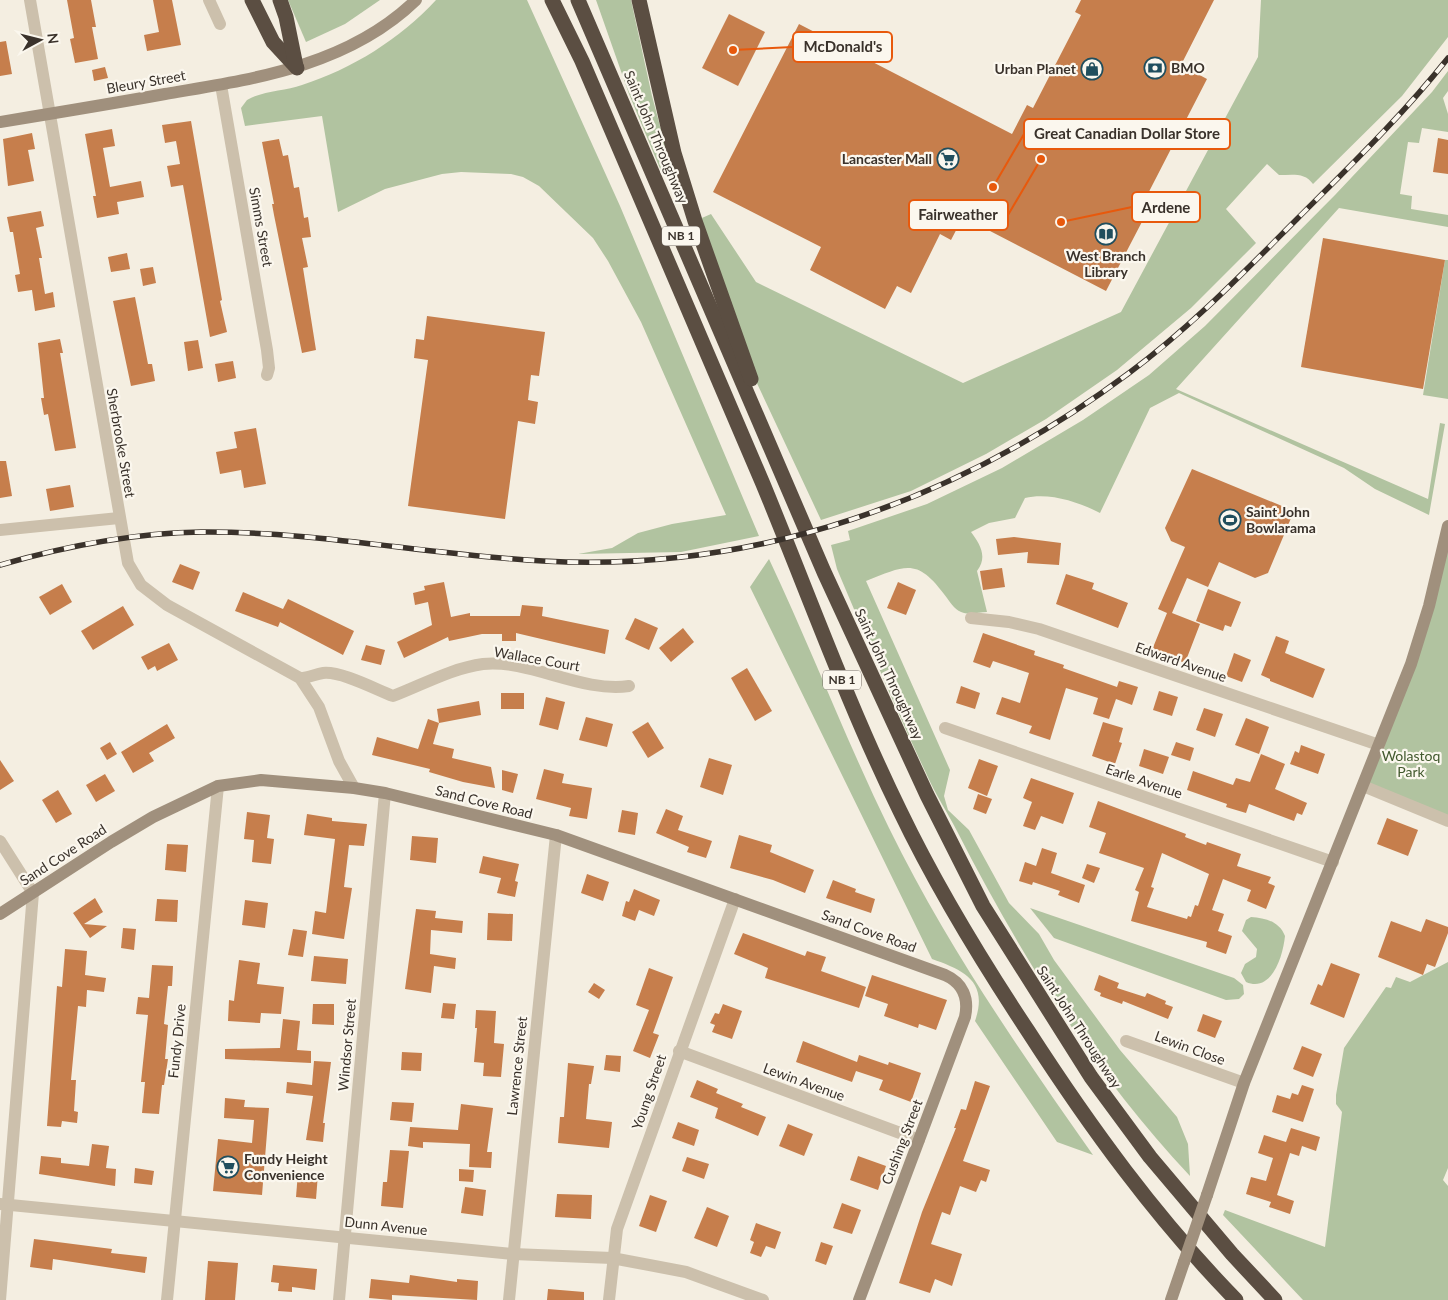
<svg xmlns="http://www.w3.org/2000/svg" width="1448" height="1300" viewBox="0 0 1448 1300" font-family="Lato,sans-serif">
<rect width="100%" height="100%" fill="#f4eee1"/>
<g fill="#b1c3a0">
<polygon points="288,0 380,0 345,24 306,42"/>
<path d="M436 0H527L620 206 759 536 681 552 578 554 612 548 638 533 672 524 726 515 641 322 608 261 593 238 539 186 523 177 511 174 461 172 442 174 385 189 338 212 322 116 245 126 241 108 247 100C262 91 285 91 302 85 352 69 400 39 436 0Z"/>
<polygon points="596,0 631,0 652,96 672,171 661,171 629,94"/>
<path d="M1261 0H1448V37L1402 96 1313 184C1305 172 1292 175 1279 175L1267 164 1226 209 1256 243 1191 308 1117 370 1046 419 986 454 911 491 821 520 740 347 695 221 711 214 756 282 963 383 1121 312 1258 57Z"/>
<path d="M1448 71V91L1443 98 1448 114V132L1422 128 1419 143 1408 142 1400 194 1412 196 1411 209 1448 215V227L1339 208 1176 389 1428 499 1440 423 1445 424 1429 515 1375 489 1344 468 1179 393 1150 408 1100 513C1079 502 1049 492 1025 498L1015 518 989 523 971 532C980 544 988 557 977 571L987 612C980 612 971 615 964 613 956 611 951 604 947 598 918 558 908 564 866 581L950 770 944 796 948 810 969 830 1009 903 1039 934 1054 960 1120 1050 1177 1117 1188 1144 1190 1176C1095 1075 1021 956 958 833 948 813 935 794 926 773 894 706 866 637 837 569L831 545 850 540 848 531 927 504 1002 468 1083 420 1149 375 1205 326 1335 195 1432 92Z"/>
<polygon points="1445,260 1448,260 1448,399 1423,395"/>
<polygon points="1448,526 1448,821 1363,786 1411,664"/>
<path d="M769 559C811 648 846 740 889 828 947 946 1018 1048 1093 1155L1057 1142 975 1021C989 981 963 970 932 959L750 587Z"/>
<polygon points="1030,908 1234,978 1243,985 1244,994 1239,999 1226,1000 1054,938"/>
<path d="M1251 917C1265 918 1279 921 1285 936 1283 956 1272 993 1246 982L1241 973 1245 964 1256 957 1257 949 1242 931 1246 920Z"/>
<polygon points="1448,962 1448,1168 1443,1180 1448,1186 1448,1300 1303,1300 1223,1215 1225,1210 1325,1247 1342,1112 1336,1104 1336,1095 1344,1048 1386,987 1391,988 1396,977 1410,982"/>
</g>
<g fill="#c67e4c" fill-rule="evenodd">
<polygon points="67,0 91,0 96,27 92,27 98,59 75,63 70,39 74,38"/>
<polygon points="153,0 172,0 181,45 147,51 144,35 159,32"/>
<polygon points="1081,0 1214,0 1181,65 1207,79 1138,213 1145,216 1106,291 963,217 951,240 940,234 911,293 897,286 885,309 810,270 821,247 713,192 799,24 1012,134 1027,105 1033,108 1081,15 1075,12"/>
<polygon points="729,14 765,32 738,86 702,68"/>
<polygon points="6,41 12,74 0,76 0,42"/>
<polygon points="105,67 108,78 94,81 92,70"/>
<polygon points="191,121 222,300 220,301 227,332 210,337 183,185 171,187 167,166 180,164 176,141 165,143 162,125"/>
<polygon points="112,129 115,146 103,148 110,187 141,181 144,197 117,202 119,214 97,218 93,196 96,196 85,134"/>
<polygon points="32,133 35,149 28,150 34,181 8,186 3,139"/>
<polygon points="1438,138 1448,140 1448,174 1433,172"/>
<polygon points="279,139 283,156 288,155 294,188 299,187 304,218 308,217 311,237 302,238 308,267 303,268 316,350 302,353 274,215 272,204 274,204 262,142"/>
<polygon points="41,211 44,226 36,228 42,258 39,258 45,294 53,292 55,307 35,311 32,290 18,292 15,275 20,274 13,232 10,232 7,217"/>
<polygon points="1323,238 1445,260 1423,389 1301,367"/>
<polygon points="127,253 130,269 111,272 108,257"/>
<polygon points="153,267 156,283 143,286 140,269"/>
<polygon points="135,297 148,364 152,364 155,381 131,386 113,301"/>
<polygon points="427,316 545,332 539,376 531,375 528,400 538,402 535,424 518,421 505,519 408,506 428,360 414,358 416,339 424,340"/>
<polygon points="60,339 63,353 60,353 76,448 55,451 48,414 44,415 41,398 44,398 38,343"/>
<polygon points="198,340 203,368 188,371 184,342"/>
<polygon points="233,361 236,378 218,382 215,364"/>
<polygon points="256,428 266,484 244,488 241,470 220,474 216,452 237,448 234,432"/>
<polygon points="0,461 6,461 12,496 0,498"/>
<polygon points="1192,469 1294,511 1268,573 1255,578 1219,562 1208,587 1187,578 1172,613 1200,624 1185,663 1152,650 1167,613 1158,609 1185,547 1171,541 1165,528"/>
<polygon points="70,485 74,507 50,511 46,489"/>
<polygon points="1014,537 1061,543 1059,565 1027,563 1028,552 998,555 996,539"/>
<polygon points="180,564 200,572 193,590 172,582"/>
<polygon points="1002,568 1005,587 983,590 980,571"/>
<polygon points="1066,574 1094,583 1092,589 1128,603 1118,628 1056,604"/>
<polygon points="444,582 451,617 470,613 470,616 520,616 522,605 543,607 542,616 609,630 605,654 516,633 516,641 502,641 502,634 482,634 449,641 448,637 404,658 397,642 432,625 428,602 415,605 413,593 425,590 424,586"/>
<polygon points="898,582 916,590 906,615 887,608"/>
<polygon points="62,584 72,602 50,615 39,597"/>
<polygon points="1208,589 1241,602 1231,627 1225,625 1223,631 1196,621"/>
<polygon points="243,592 283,609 288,599 354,631 343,655 280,622 278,627 235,611"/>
<polygon points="123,606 134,625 93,650 81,631"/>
<polygon points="635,618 658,628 649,650 625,639"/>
<polygon points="683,628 694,642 671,662 659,648"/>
<polygon points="983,633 1035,651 1034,655 1064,665 1063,668 1117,687 1119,681 1138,687 1132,705 1116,699 1109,719 1093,714 1098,698 1066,688 1050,740 1029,733 1032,726 996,714 1002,697 1020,703 1029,673 993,661 990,668 973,662"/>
<polygon points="1276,636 1289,641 1285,653 1325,669 1313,698 1270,681 1270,679 1261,675"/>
<polygon points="169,643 178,660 157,671 155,666 148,670 141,657"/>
<polygon points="366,645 385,650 381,665 361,660"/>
<polygon points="1234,653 1251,660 1242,682 1226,676"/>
<polygon points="747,668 772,711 755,721 731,678"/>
<polygon points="961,686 980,693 975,709 956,703"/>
<polygon points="1159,691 1178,697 1172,716 1153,710"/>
<rect x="501" y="693" width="23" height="16"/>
<polygon points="546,697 565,702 558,730 539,725"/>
<polygon points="479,701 481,715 439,723 437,709"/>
<polygon points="1204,708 1223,714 1215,737 1196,730"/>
<polygon points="586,717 613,724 607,747 579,740"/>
<polygon points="1246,718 1269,727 1259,754 1235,745"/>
<polygon points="428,719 439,723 433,744 454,749 452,758 491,767 495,788 463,782 429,772 430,769 372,755 377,737 418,749"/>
<polygon points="648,722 664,748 648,758 632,732"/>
<polygon points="1103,722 1123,728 1119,742 1122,743 1115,764 1092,756"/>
<polygon points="167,724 175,738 149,753 154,761 133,773 121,752"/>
<polygon points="110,742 117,754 107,760 100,748"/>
<polygon points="1176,742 1194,748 1190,761 1171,755"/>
<polygon points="1301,745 1325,754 1318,774 1290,764 1295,751 1299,753"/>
<polygon points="1144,749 1169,757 1163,774 1139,766"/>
<polygon points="1261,754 1285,764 1275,789 1307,803 1302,815 1297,813 1294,821 1249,804 1246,813 1226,807 1227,804 1187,790 1193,771 1233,785 1236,778 1250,782"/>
<polygon points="709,758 732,765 723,795 700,787"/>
<polygon points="979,759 998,766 987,796 968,788"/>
<polygon points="0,760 14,781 0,790"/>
<polygon points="544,769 564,774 562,783 592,788 587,819 569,816 571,808 536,799"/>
<polygon points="502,770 518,774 513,793 502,790"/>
<polygon points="105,774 115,791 96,802 86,785"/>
<polygon points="1031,778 1074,793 1063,824 1041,816 1035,830 1023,826 1032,802 1023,798"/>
<polygon points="58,790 72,814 56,823 42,800"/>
<polygon points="978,794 992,799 986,814 973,809"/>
<path d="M1098 801 1186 834 1185 837 1206 845 1207 842 1241 854 1237 866 1271 877 1268 883 1275 886 1266 909 1247 901 1251 890 1223 879 1212 910 1224 914 1218 931 1232 936 1226 954 1206 947 1207 942 1131 921 1139 892 1135 890 1144 868 1099 853 1106 833 1089 827ZM1162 853 1209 874 1198 906 1195 905 1191 917 1188 916 1187 919 1147 907 1154 888 1151 887Z"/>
<polygon points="666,809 683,816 678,830 712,841 706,858 687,852 689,847 656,833"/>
<polygon points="622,810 638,813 635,835 618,832"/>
<polygon points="247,812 270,815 267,838 274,839 271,864 252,862 254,840 244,839"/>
<polygon points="307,814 332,818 332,821 367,824 364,846 349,845 344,887 352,888 344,939 312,934 315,911 326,913 335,839 304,835"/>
<polygon points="1387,818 1418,830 1408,856 1377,844"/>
<polygon points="739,835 772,845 770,852 814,870 805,893 773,880 730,868"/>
<polygon points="412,836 438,838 436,863 410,860"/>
<polygon points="167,844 188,845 186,872 165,870"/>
<polygon points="1042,848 1057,853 1051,873 1085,885 1079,903 1058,895 1060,891 1033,882 1032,885 1019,881 1025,862 1036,866"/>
<polygon points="483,856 519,864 515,881 518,882 515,897 497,893 501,878 479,873"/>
<polygon points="1087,864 1100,868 1094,883 1082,878"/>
<polygon points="587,874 609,882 603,901 581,893"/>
<polygon points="833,880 856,889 855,892 875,899 871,913 826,898"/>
<polygon points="634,889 660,900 654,916 639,910 635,921 622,916 626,901 629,902"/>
<polygon points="95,898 103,912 84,924 107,926 90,938 73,913"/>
<polygon points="157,899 178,900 177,922 155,921"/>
<polygon points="245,900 268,903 265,928 242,925"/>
<polygon points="416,909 436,911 435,918 463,921 462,933 431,930 430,954 456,958 455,969 434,966 431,993 405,989"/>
<polygon points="488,913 513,914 512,941 487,940"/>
<polygon points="1426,919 1448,927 1448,933 1435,967 1427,964 1423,975 1378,957 1391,921 1421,932"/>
<polygon points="123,928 136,929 134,950 121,948"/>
<polygon points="293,929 307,931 303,957 288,955"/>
<polygon points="743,933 805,956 807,951 826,957 821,971 866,987 859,1008 765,978 768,968 734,954"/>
<polygon points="65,949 87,951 85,975 106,978 104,992 87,990 86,1007 78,1006 71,1080 76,1080 74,1111 78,1112 77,1123 62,1121 61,1127 47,1126 57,986 62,987"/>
<polygon points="314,956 348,959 346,984 311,981"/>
<polygon points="239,960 260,963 257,984 284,987 281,1014 261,1013 260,1023 228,1021 229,1000 234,1001"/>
<polygon points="1331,963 1360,974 1344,1018 1310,1004 1318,984 1322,986"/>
<polygon points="152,965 173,966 172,986 168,986 164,1024 168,1025 165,1059 168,1059 164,1085 162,1085 159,1114 142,1113 145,1082 141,1082 148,1015 136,1014 138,997 149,998"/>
<polygon points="649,968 673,977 653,1033 659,1035 650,1058 633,1051 649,1010 636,1005"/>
<polygon points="872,975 947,1000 936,1030 919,1024 918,1028 884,1016 888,1004 865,996"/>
<polygon points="1099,975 1119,983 1117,988 1145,997 1147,993 1166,1001 1165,1004 1173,1007 1168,1019 1123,1001 1122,1004 1100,996 1101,993 1094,990"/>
<polygon points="594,983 605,990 599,999 588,992"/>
<polygon points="443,1003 456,1004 454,1019 441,1018"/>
<polygon points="313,1004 334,1004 334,1025 312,1024"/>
<polygon points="723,1004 742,1011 732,1039 712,1032 715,1025 710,1023 715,1013 719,1014"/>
<polygon points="476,1010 496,1011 494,1043 504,1044 501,1077 483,1076 484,1063 474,1062 477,1028 475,1028"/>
<polygon points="1203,1014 1222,1021 1215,1038 1197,1031"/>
<polygon points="283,1019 300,1021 297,1050 311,1051 311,1063 225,1059 225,1049 280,1048"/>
<polygon points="803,1041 857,1062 859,1055 888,1065 889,1062 921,1073 911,1102 879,1090 883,1080 856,1071 852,1082 796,1062"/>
<polygon points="1302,1046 1322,1054 1313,1077 1293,1069"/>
<polygon points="402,1052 422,1053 421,1071 401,1070"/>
<polygon points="606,1055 621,1056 620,1072 604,1070"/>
<polygon points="314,1061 331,1062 323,1123 325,1123 323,1142 306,1140 313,1096 286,1093 287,1082 312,1085"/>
<polygon points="568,1063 594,1066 591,1084 589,1084 586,1119 612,1122 609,1148 558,1143 560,1117 564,1117"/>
<polygon points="697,1080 718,1089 716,1093 743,1104 741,1107 766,1117 758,1136 715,1118 718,1108 690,1097"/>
<polygon points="975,1081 990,1086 963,1161 990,1170 986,1182 981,1180 976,1192 960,1186 950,1215 942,1212 931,1244 962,1254 952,1286 935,1279 930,1293 899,1283 922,1212 956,1128 954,1128 961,1109 966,1110"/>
<polygon points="1302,1085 1314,1089 1303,1122 1272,1112 1277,1095 1290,1099 1292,1093 1298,1095"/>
<polygon points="225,1098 245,1100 244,1107 269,1108 262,1195 213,1191 218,1139 252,1143 254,1120 224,1118"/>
<polygon points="392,1102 414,1103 412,1122 390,1120"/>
<polygon points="461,1104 493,1108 487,1152 492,1152 491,1168 469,1167 470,1144 423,1142 423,1148 408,1146 410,1127 458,1130"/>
<polygon points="678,1122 699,1130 694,1146 672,1138"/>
<polygon points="788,1124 813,1134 804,1156 779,1146"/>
<polygon points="1291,1128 1320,1137 1316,1151 1302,1146 1299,1156 1290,1153 1277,1195 1294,1201 1290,1214 1269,1207 1271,1202 1246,1194 1251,1177 1266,1181 1273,1158 1258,1153 1264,1135 1286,1142"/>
<polygon points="92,1144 109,1146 106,1168 116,1169 115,1186 39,1174 41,1156 61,1158 61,1163 89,1166"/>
<polygon points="390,1150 409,1151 403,1208 381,1206 383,1182 387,1182"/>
<polygon points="858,1156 886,1166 878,1190 850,1180"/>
<polygon points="687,1157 709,1164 704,1179 682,1171"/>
<polygon points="135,1168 154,1171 152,1185 134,1183"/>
<polygon points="459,1169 474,1170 473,1182 459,1181"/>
<polygon points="298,1172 318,1174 316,1199 296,1197"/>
<polygon points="465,1187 486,1190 483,1216 461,1213"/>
<polygon points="557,1194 592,1195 591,1219 555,1217"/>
<polygon points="650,1195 667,1201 656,1232 639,1226"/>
<polygon points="842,1203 861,1210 852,1234 833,1228"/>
<polygon points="707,1207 729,1216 717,1247 694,1238"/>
<polygon points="756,1223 781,1232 775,1249 766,1246 761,1257 750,1253 754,1242 750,1240"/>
<polygon points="34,1239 112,1249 111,1253 147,1257 145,1273 53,1259 52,1270 30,1267"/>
<polygon points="821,1242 833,1246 826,1265 815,1261"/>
<polygon points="208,1261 238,1263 235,1300 205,1300"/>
<polygon points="273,1265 317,1269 315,1290 292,1287 292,1292 278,1291 279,1283 271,1282"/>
<polygon points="410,1275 457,1282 457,1279 478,1281 477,1300 392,1295 392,1300 369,1298 371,1279 409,1283"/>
<polygon points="548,1289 584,1292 584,1300 547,1300"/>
</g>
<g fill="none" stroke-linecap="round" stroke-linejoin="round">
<g stroke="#ccc0ac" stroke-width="12">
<polyline points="30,0 128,563 141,585 167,605 300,678 319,707 339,761 354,788"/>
<polyline points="209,0 220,24"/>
<polyline points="221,85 267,350 269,368 267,375"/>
<polyline points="0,530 119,518"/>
<polyline points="971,618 1009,622 1039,629 1379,745"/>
<path d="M300 678C309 678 315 674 323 673 341 671 375 689 393 696 422 685 452 668 483 664 530 659 581 693 629 686"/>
<polyline points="945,728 1333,862"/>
<polyline points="1363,786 1448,821"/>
<polyline points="0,841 33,893 0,1300"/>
<polyline points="1126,1041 1244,1083"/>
<polyline points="679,1051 919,1140"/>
<polyline points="0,1204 513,1254 612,1258 686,1272 763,1300"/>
<polyline points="167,1300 218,786"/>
<polyline points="339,1300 385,793"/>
<polyline points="509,1300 556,835"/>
<polyline points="609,1300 617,1229 735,899"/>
</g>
<g stroke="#a0907d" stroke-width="12">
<path d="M0 122C55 113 110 104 165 94 254 79 348 66 416 0"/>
<path d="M0 914 111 842 153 817 218 786 261 780 354 788 385 793 556 835 945 975C963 983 969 998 965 1017L859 1300"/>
<polyline points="1207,1195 1244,1083 1411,664 1429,606 1448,526"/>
<polyline points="1171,1300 1184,1262"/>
</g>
<g stroke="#5b4e42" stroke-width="15">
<polyline points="252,0 273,42 297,68"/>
<polyline points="280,0 286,17 296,66"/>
<path d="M552 0 582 61C642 202 703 343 763 484 808 593 848 705 900 811 937 888 981 960 1028 1031 1090 1127 1156 1218 1236 1300"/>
<polyline points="578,0 824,572 927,795 983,906 1091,1077 1150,1157 1232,1254 1275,1300"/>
<polyline points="639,0 674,153 695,221 751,379"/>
</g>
<g stroke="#3a322b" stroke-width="5.5">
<path id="rail" d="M0 565C66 546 132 533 201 532 316 531 429 555 543 561 757 573 959 500 1129 373 1190 328 1244 272 1297 219 1350 166 1402 116 1448 58"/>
</g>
<use href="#rail" stroke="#fbf7ee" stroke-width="4" stroke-dasharray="11" stroke-linecap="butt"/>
<polyline stroke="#a0907d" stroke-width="12" points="1184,1262 1207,1195"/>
</g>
<defs>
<g id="bank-ring" transform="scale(1.125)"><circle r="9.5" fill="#fbf7ee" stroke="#204e5d" stroke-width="1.5"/><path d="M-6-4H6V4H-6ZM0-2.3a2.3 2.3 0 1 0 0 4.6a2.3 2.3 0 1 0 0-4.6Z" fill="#204e5d"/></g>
<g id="shop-ring" transform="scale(1.125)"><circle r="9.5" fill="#fbf7ee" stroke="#204e5d" stroke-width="1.5"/><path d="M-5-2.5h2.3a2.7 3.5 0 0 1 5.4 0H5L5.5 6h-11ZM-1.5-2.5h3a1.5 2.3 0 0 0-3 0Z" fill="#204e5d"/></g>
<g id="supermarket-ring" transform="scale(1.125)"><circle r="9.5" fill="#fbf7ee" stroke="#204e5d" stroke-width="1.5"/><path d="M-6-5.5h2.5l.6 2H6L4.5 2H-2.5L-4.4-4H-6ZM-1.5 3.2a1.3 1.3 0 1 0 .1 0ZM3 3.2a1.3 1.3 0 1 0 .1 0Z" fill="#204e5d"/></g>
<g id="library-ring" transform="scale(1.125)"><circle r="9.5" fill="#fbf7ee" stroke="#204e5d" stroke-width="1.5"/><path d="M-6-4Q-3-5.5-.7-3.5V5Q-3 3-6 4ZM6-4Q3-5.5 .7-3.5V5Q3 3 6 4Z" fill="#204e5d"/></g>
<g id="stadium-ring" transform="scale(1.125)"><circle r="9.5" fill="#fbf7ee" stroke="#204e5d" stroke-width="1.5"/><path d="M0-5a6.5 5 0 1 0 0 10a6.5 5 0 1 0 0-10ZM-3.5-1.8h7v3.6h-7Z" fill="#204e5d"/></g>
</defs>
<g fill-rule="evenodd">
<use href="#bank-ring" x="1155" y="68"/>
<use href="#shop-ring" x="1092" y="69"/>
<use href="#supermarket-ring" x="948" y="159"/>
<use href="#library-ring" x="1106" y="234"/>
<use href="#stadium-ring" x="1230" y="520"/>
<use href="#supermarket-ring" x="228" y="1167"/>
</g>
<g text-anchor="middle" stroke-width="4.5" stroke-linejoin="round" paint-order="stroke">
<g fill="#fbf7ee" stroke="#746d66" stroke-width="1">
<rect x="662" y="226.5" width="38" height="19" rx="4"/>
<rect x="823" y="670.5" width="38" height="19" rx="4"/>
</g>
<g font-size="12" font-weight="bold" fill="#3a322b">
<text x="681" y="240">NB 1</text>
<text x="842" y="684">NB 1</text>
</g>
<g font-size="14" font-weight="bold" fill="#3a322b" stroke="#fbf7ee" text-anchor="start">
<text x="1171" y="73">BMO</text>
<text x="1076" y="74" text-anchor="end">Urban Planet</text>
<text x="932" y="164" text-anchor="end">Lancaster Mall</text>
<text x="1106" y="261" text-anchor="middle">West Branch<tspan x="1106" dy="16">Library</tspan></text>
<text x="1246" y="517">Saint John<tspan x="1246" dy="16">Bowlarama</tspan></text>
<text x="244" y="1164">Fundy Height<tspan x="244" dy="16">Convenience</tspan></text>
</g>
<g font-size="14" fill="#3a322b" stroke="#fbf7ee">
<text transform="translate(146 82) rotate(-10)" y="5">Bleury Street</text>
<text transform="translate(656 137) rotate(67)" y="5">Saint John Throughway</text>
<text transform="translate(261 227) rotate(80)" y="5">Simms Street</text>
<text transform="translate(121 443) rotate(80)" y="5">Sherbrooke Street</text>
<text transform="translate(537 659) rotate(10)" y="5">Wallace Court</text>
<text transform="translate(1181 662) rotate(19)" y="5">Edward Avenue</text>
<text transform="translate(889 674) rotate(65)" y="5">Saint John Throughway</text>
<text transform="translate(1144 781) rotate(19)" y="5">Earle Avenue</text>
<text transform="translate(484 802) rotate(14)" y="5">Sand Cove Road</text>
<text transform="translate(63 855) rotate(-33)" y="5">Sand Cove Road</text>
<text transform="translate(869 931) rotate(20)" y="5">Sand Cove Road</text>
<text transform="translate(1079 1027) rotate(57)" y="5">Saint John Throughway</text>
<text transform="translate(177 1041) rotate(-84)" y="5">Fundy Drive</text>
<text transform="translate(347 1045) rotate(-85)" y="5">Windsor Street</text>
<text transform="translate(1190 1048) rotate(20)" y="5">Lewin Close</text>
<text transform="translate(517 1066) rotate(-84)" y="5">Lawrence Street</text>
<text transform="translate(804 1082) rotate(20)" y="5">Lewin Avenue</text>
<text transform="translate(649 1092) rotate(-71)" y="5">Young Street</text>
<text transform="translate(902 1142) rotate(-69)" y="5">Cushing Street</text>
<text transform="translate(386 1226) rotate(6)" y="5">Dunn Avenue</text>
</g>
<g font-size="14" fill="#42592e" stroke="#fbf7ee">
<text x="1411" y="761">Wolastoq<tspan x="1411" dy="16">Park</tspan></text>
</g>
</g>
<path fill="none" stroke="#e8590c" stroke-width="2" d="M733 50L793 47M993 187L1024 134M1061 222L1132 207M1041 159L1008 215"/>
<g fill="#e8590c" stroke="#fbf7ee" stroke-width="2">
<circle cx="733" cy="50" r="5"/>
<circle cx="993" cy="187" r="5"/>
<circle cx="1061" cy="222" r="5"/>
<circle cx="1041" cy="159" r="5"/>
</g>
<g fill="#fbf7ee" stroke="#e8590c" stroke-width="2">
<rect x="793" y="32" width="99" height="30" rx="5"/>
<rect x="1024" y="119" width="206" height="30" rx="5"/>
<rect x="1132" y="192" width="68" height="30" rx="5"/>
<rect x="909" y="200" width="99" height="30" rx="5"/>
</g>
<g font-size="15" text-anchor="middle" font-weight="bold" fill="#3a322b">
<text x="843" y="52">McDonald's</text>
<text x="1127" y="139">Great Canadian Dollar Store</text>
<text x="1166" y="213">Ardene</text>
<text x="958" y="220">Fairweather</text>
</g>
<g transform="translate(40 40) rotate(83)" stroke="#fbf7ee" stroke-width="4" paint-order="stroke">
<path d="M0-4L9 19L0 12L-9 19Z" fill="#3a322b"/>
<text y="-8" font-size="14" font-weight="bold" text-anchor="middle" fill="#3a322b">N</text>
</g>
</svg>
